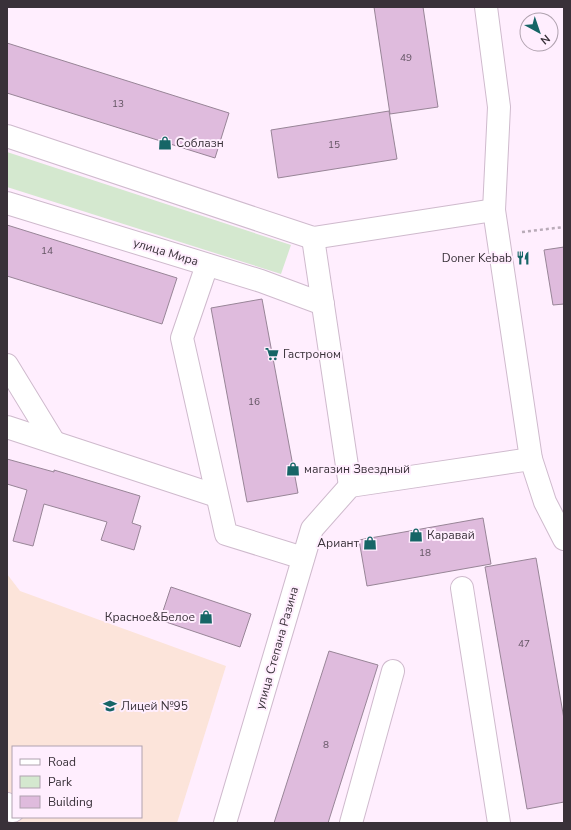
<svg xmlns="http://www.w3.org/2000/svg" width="571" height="830" viewBox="0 0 571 830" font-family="'Nunito Sans',sans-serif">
<rect width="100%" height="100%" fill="#ffeefe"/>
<path fill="#fce4da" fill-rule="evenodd" d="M7 574 20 591 226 666 177 823H7ZM13 747H141V817H13Z"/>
<polygon fill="#d4e8cf" points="7,152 291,245 281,274 7,187"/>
<g fill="#dfbbdd" stroke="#988597">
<polygon points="374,7 423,7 438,107 390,114"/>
<polygon points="7,43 229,113 215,158 7,93"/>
<polygon points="389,111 397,159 278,178 271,130"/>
<polygon points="7,225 177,278 162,324 7,276"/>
<polygon points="564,247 564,304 553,305 544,250"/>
<polygon points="262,299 298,493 247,502 211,308"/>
<polygon points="7,459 54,472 54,470 140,496 132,523 141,526 134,550 101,540 107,522 44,504 33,546 13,541 27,490 7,484"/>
<polygon points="483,518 491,564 367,586 359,540"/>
<polygon points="536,558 564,719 564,802 527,809 485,567"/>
<polygon points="171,587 251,614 240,647 160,620"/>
<polygon points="329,651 378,665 328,823 274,823"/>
</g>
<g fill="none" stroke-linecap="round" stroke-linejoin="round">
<g stroke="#cfbacd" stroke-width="24">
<g id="minor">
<polyline points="486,7 499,107 494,210 531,459 545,502 564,539"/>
<polyline points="7,136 313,238 494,210"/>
<polyline points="7,203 261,281 323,304"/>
<polyline points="313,238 350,486"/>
<polyline points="207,265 182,338 226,534 303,558"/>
<polyline points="7,365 54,442"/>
<polyline points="7,427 217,496"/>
<polyline points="350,486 531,459"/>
<polyline points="462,588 499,823"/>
<polyline points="7,804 13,811"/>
<polyline points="225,823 312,529 350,486"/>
<polyline points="351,823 393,671"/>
</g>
</g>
<polyline stroke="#b9abb8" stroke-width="2.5" stroke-dasharray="3 3" stroke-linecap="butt" points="522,232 564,227"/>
<use href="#minor" stroke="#fff" stroke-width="22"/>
</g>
<defs>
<g id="shop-bare" transform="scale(1.08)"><path d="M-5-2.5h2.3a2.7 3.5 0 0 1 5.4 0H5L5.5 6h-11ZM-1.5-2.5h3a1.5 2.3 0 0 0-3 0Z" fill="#166566" stroke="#ffeefe" stroke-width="2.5" paint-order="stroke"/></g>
<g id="restaurant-bare" transform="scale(1.08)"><path d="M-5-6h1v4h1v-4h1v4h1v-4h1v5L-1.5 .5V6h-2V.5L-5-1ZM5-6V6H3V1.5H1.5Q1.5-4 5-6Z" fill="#166566" stroke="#ffeefe" stroke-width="2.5" paint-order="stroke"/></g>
<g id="supermarket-bare" transform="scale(1.08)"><path d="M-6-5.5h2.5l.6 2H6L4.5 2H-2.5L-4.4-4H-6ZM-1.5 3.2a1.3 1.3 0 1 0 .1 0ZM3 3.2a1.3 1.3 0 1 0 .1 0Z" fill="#166566" stroke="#ffeefe" stroke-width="2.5" paint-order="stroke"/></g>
<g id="university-bare" transform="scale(1.08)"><path d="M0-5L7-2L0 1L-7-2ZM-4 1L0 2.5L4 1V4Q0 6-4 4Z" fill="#166566" stroke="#ffeefe" stroke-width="2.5" paint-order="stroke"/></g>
</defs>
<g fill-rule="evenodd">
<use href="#shop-bare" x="165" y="143"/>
<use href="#restaurant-bare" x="523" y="258"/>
<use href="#supermarket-bare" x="272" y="354"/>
<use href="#shop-bare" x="293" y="469"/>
<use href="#shop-bare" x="416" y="535"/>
<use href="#shop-bare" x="370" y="543"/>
<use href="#shop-bare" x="206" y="617"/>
<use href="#university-bare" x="110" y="706"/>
</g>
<g text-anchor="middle" stroke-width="4" stroke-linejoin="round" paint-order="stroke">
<g font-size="10" fill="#625462">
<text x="406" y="61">49</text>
<text x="118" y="107">13</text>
<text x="334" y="148">15</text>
<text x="47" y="254">14</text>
<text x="254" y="405">16</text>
<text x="425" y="556">18</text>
<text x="524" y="647">47</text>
<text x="326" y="748">8</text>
</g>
<g font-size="12" fill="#393139" stroke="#ffeefe" text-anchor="start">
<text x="176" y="147">Соблазн</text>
<text x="512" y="262" text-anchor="end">Doner Kebab</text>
<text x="283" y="358">Гастроном</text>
<text x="304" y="473">магазин Звездный</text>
<text x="427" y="539">Каравай</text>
<text x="359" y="547" text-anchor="end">Ариант</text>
<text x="195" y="621" text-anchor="end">Красное&amp;Белое</text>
<text x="121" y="710">Лицей №95</text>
</g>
<g font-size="12" fill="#393139" stroke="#ffeefe">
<text transform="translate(166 252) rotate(17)" y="4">улица Мира</text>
<text transform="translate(277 648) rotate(-74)" y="4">улица Степана Разина</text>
</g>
</g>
<rect width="571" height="830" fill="none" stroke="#393139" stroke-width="16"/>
<rect x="12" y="746" width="130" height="72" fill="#ffeefe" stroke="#b0a2af"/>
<rect x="20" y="759" width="20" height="6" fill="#ffffff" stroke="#b0a2af"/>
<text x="48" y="766" font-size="12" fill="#393139">Road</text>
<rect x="20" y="776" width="20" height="12" fill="#d4e8cf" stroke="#b0a2af"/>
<text x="48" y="786" font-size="12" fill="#393139">Park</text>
<rect x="20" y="796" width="20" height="12" fill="#dfbbdd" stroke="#b0a2af"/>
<text x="48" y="806" font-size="12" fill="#393139">Building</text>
<g transform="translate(539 32) rotate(140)"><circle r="19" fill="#ffeefe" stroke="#b0a2af"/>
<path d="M0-3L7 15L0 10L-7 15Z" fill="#166566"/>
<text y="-6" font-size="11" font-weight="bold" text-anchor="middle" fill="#393139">N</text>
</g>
</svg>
